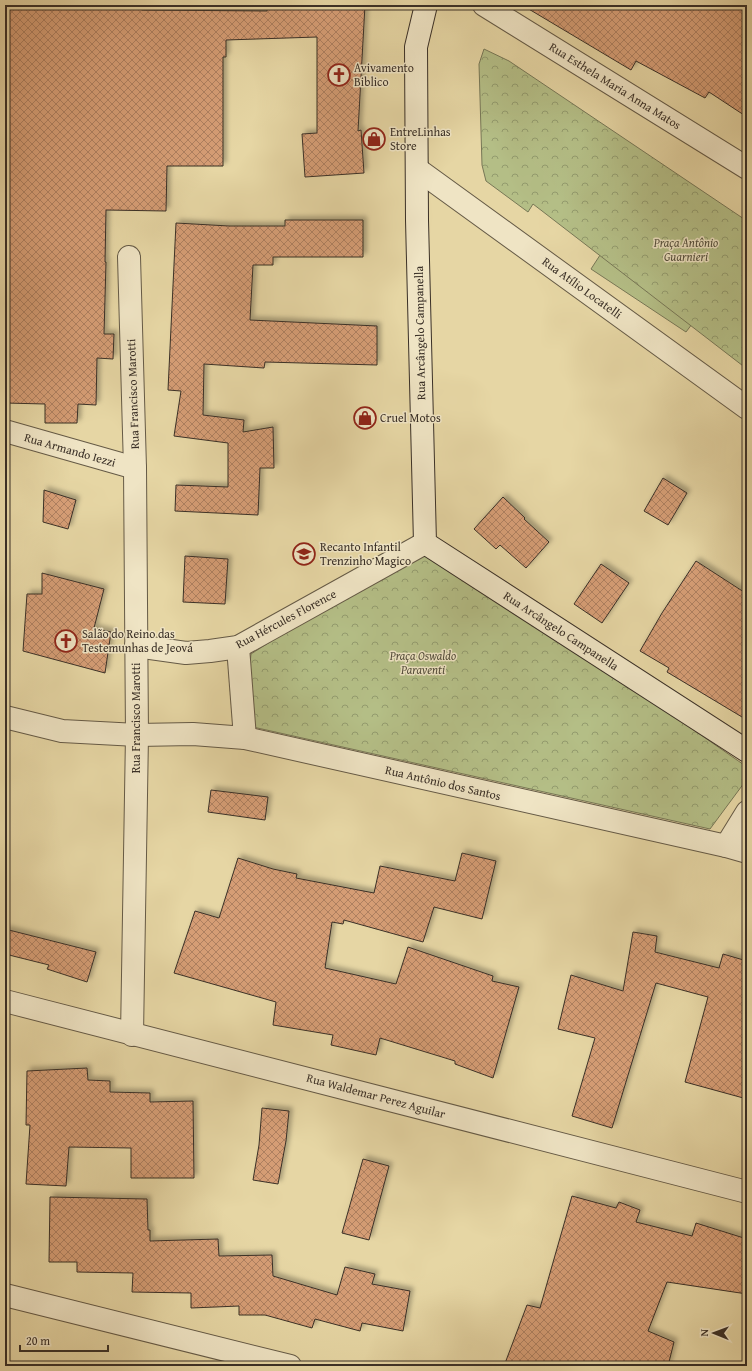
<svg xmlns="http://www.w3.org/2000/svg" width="752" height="1371" viewBox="0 0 752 1371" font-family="'Gentium Book Plus',serif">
<defs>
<pattern id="park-crowns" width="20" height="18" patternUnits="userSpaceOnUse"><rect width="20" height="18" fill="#b4be86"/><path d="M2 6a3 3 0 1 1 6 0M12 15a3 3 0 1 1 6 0" fill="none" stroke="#939b6e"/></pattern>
<pattern id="building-cross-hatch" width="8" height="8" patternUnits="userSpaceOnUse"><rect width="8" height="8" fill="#d59d75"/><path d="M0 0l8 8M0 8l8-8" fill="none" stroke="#ae8060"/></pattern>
<filter id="shadow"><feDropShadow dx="3.5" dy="-3.5" stdDeviation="2" flood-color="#0004"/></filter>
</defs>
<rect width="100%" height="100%" fill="#e6d6a4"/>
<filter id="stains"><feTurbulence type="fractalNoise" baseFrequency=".005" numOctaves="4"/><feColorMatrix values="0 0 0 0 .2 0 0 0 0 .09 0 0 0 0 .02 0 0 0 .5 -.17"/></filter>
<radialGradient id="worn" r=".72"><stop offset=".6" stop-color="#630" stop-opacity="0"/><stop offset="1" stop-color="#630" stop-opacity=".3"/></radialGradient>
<polygon fill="#b4be86" stroke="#777756" points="617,229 717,291 686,332 591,269"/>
<g fill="url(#park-crowns)" stroke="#777756">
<polygon points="484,49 509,61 747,221 747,369 533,204 528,212 486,181 482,165 479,64"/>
<polygon points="425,543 747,767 747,779 710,829 244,725 251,654"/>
</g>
<g fill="url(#building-cross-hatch)" stroke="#3a3027" filter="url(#shadow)">
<polygon points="5,5 143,5 142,10 267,11 267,5 365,5 358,131 361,130 364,173 305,177 302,134 317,133 317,37 226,40 226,57 223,57 223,166 167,166 166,211 106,210 105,262 106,262 104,334 114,334 113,359 97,358 96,405 78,404 77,423 45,423 45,404 5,403 5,328 8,258 5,258"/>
<polygon points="522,5 747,5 747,117 709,92 705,98 636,61 631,70"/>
<polygon points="285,220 363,220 363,257 273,257 273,265 253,265 250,320 377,326 377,365 265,362 264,368 204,364 203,415 244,420 243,432 273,427 274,468 260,468 258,515 175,511 176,485 228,487 228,443 174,436 181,391 168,390 176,223 229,226 285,226"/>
<polygon points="663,478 687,493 668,525 644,511"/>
<polygon points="44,490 76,500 68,529 43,522"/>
<polygon points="503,497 525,518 524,519 549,542 526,568 500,545 496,549 474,529"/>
<polygon points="185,556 228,559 225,604 183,602"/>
<polygon points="696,561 747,594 747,720 667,672 669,668 640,651 662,613"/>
<polygon points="601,564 629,583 602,623 574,604"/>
<polygon points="42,573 104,589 94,628 111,632 105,673 23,651 27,594 42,594"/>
<polygon points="211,790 268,797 265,820 208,812"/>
<polygon points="462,853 496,861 482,919 434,907 423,942 344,920 343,924 332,922 325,968 396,984 408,947 493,976 492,981 519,987 493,1078 455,1064 455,1061 380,1038 376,1055 331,1045 333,1035 273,1025 276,1002 174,973 195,911 219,918 238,858 273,869 297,874 296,878 374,893 380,866 455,881"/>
<polygon points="5,929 96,952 87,982 47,969 49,965 5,954"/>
<polygon points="633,932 657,936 655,952 719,968 723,954 747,961 747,1099 685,1082 708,997 656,983 612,1128 572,1116 595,1038 558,1029 571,975 623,991"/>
<polygon points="87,1068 88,1080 110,1081 110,1092 150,1093 150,1102 193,1101 194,1178 131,1178 131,1148 69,1147 66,1186 26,1184 30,1125 26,1125 27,1071"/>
<polygon points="262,1108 289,1111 286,1141 278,1184 253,1180 259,1145"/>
<polygon points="363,1159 389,1166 369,1240 342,1233"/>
<polygon points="572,1196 616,1208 619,1202 640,1210 636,1222 692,1236 696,1223 747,1239 747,1294 667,1282 648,1331 674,1342 668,1366 504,1366 527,1305 540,1308"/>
<polygon points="50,1197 147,1199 148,1230 150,1230 150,1241 218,1239 219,1256 272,1255 273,1276 337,1295 345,1267 375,1274 372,1284 410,1291 403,1331 362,1323 360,1331 315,1319 312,1328 265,1315 239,1315 239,1306 191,1308 191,1293 132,1292 133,1273 77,1272 77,1262 49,1262"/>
</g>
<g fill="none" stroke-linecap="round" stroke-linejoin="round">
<g stroke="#655a46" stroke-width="24">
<g id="street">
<polyline points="484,5 747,168"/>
<polyline points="417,169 747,408"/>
<polyline points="129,257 135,468 137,735 132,1035"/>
<polyline points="5,431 135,468"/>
<polyline points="136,646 186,653 210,651 238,647 425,543"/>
<polyline points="238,647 245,738"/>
<polyline points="5,717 62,731 137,735 193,734 245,738 726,846 747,852"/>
<polyline points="726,846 747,812"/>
<polyline points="5,1001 747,1192"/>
<polyline points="5,1295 290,1366"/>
</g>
</g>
<g stroke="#3a3027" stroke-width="24">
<polyline id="secondary" points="426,5 416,47 417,220 425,543 747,751"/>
</g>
<use href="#street" stroke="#efe4c4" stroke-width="22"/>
<use href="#secondary" stroke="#efe4c4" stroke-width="22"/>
</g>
<defs>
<g id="church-ring" transform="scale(1.15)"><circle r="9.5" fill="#efe4c4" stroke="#8f2418" stroke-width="1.5"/><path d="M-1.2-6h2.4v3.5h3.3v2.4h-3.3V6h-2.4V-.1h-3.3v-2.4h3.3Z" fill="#8f2418"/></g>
<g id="shop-ring" transform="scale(1.15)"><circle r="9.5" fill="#efe4c4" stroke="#8f2418" stroke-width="1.5"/><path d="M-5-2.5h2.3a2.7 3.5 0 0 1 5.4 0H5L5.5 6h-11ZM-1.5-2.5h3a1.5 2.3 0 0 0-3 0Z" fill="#8f2418"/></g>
<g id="school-ring" transform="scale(1.15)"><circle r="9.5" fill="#efe4c4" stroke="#8f2418" stroke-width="1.5"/><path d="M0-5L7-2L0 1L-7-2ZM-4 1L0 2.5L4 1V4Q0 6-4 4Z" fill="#8f2418"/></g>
</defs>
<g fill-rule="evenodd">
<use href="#church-ring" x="339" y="75"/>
<use href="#shop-ring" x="374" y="139"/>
<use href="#shop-ring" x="365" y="418"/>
<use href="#school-ring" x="304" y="554"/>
<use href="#church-ring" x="66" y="641"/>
</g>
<g text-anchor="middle" stroke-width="3" stroke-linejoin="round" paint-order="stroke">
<g font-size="12" fill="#3a3027" stroke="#efe4c4" text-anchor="start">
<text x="354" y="72">Avivamento<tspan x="354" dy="14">Biblico</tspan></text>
<text x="390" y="136">EntreLinhas<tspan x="390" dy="14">Store</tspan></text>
<text x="380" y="422">Cruel Motos</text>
<text x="320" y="551">Recanto Infantil<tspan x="320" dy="14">Trenzinho Magico</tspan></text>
<text x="82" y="638">Salão do Reino das<tspan x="82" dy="14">Testemunhas de Jeová</tspan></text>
</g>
<g font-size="12" fill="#3a3027" stroke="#efe4c4">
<text transform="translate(615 86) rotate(32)" y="4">Rua Esthela Maria Anna Matos</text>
<text transform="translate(582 288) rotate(36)" y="4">Rua Atílio Locatelli</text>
<text transform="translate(420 333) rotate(-91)" y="4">Rua Arcângelo Campanella</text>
<text transform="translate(133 394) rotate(-92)" y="4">Rua Francisco Marotti</text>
<text transform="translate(70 450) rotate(16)" y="4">Rua Armando Iezzi</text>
<text transform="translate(286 619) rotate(-28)" y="4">Rua Hércules Florence</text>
<text transform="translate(561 631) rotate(33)" y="4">Rua Arcângelo Campanella</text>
<text transform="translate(136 718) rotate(-90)" y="4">Rua Francisco Marotti</text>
<text transform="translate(443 783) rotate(13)" y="4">Rua Antônio dos Santos</text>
<text transform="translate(376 1096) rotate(15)" y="4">Rua Waldemar Perez Aguilar</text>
</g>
<g font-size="12" font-style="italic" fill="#524c3a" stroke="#efe4c4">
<text x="686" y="247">Praça Antônio<tspan x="686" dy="14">Guarnieri</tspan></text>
<text x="423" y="660">Praça Oswaldo<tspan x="423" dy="14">Paraventi</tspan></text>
</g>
</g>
<rect width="752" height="1371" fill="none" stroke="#e6d6a4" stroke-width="20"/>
<rect x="6" y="6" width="740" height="1359" fill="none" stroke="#3a3027" stroke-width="2"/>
<rect x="10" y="10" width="732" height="1351" fill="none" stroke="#3a3027"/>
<g transform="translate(714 1333) rotate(271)" stroke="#efe4c4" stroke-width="3" paint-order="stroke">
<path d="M0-3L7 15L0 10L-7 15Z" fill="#3a3027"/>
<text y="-6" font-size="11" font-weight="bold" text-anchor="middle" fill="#3a3027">N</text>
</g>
<path d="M20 1345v6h88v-6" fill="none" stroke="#3a3027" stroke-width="2"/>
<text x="26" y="1345" font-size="12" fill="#3a3027" stroke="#efe4c4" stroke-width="3" paint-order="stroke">20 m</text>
<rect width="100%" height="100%" filter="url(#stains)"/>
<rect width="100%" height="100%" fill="url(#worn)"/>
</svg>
